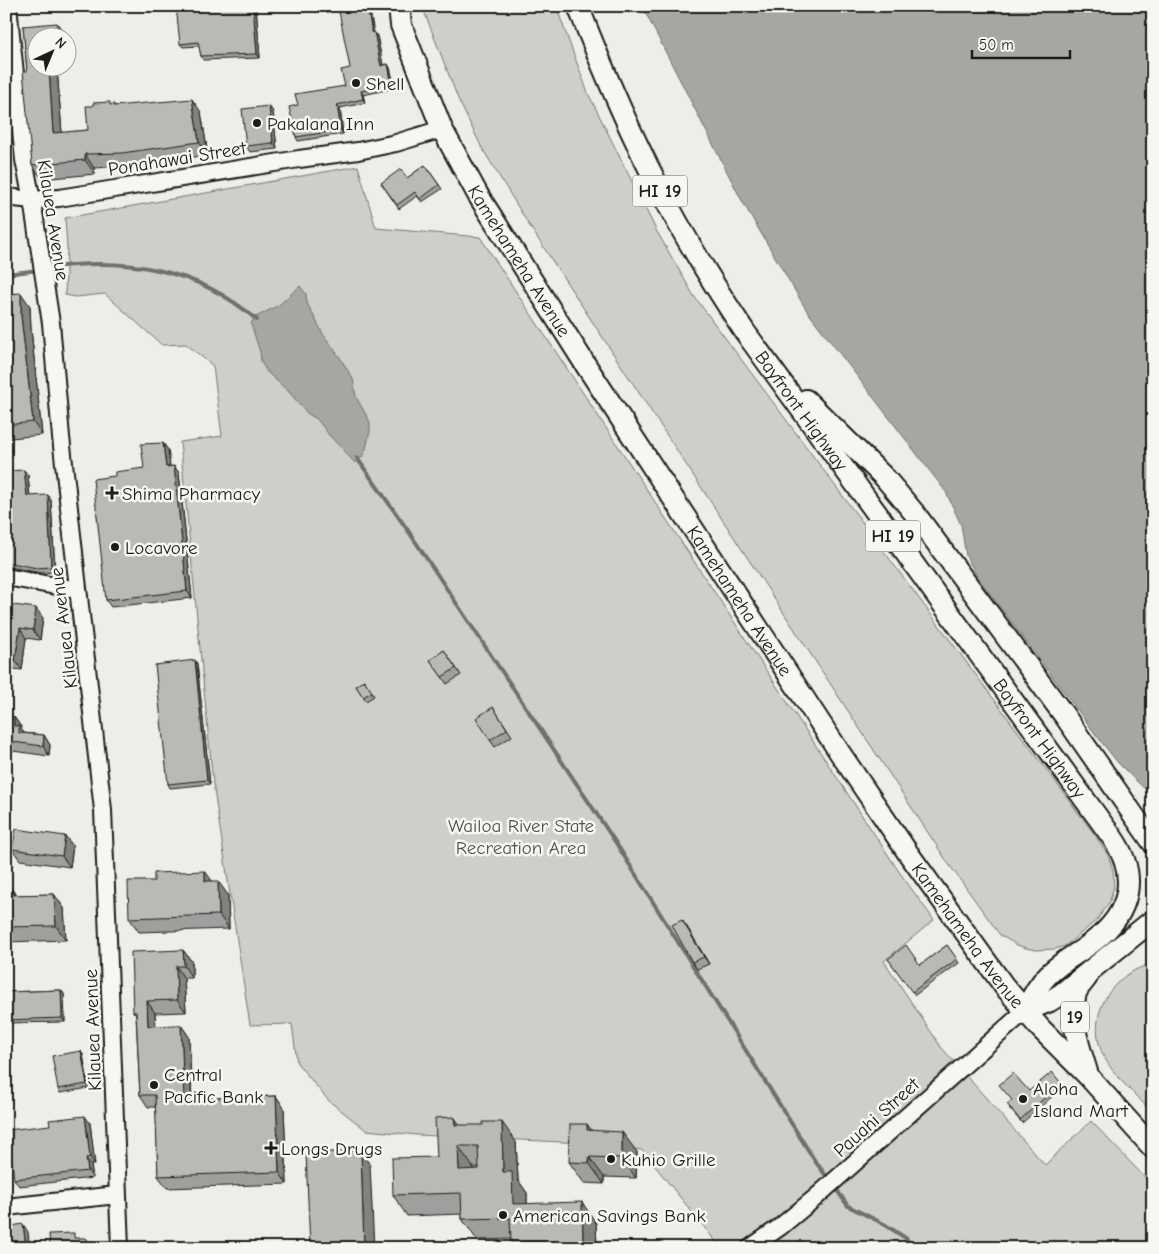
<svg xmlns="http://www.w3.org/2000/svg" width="1159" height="1254" viewBox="0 0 1159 1254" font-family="'Comic Neue',sans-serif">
<rect width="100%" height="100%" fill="#edede9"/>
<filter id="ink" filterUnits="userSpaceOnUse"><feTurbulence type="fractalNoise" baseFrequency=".02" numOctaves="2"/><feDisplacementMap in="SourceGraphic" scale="10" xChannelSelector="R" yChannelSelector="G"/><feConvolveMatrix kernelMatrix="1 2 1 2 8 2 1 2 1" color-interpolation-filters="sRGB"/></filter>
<g filter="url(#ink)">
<g fill="#cececb" stroke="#757574">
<polygon points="422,6 556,6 588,93 656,230 694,296 1095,835 1108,855 1113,870 1114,886 1110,901 1097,920 1065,946 1055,949 1036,950 1026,948 1017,945 1000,935 948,863 603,338 529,225 482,148 459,101"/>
<polygon points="358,166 376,228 480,237 900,873 934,920 884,961 941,1047 1045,1165 1091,1121 1153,1186 1153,1248 721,1248 642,1150 610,1147 604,1144 417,1135 366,1130 329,1101 297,1063 292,1024 250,1025 213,783 180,442 222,436 213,366 186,344 162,345 105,294 75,297 65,295 67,247 65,218"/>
<path d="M1153 964V1113C1136 1095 1114 1077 1103 1055 1085 1015 1112 972 1153 964Z"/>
</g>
<g fill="#a6a6a3" stroke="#6f6f6d">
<polygon points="642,6 1153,6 1153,797 1119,764 1106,748 976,575 966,556 961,525 946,492 807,311 742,201"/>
<polygon points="300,286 306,294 307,303 323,334 339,356 353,379 356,397 370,422 370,431 366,449 362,457 355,463 329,435 317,419 308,414 288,391 267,372 261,362 260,352 251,324 254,318 279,305"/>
</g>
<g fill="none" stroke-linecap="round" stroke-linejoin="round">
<g stroke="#6f6f6d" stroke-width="4">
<path d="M46 268C124 257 196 267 257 320"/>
<polyline points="6,274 39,270"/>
<polyline points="357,458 409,532 616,843 815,1161 830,1181"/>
<polyline points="834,1186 848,1206 884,1224 907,1239 911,1248"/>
</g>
<g stroke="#1c1c1c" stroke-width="20">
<g id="minor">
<polyline points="8,6 24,160 32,200 51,323 61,437 103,810 120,1248"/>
<polyline points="6,197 32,200 59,198 299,159 358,151 396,143 442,129"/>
<polyline points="6,577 78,590"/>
<polyline points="6,1207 117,1195"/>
<polyline points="750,1248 780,1227 815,1198 1025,1011"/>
</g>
</g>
<g stroke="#1c1c1c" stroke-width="24">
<g id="major">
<path id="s1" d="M399 6 401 25 442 129 478 195 587 367 840 753 908 853 1004 986 1040 1028 1088 1076 1153 1148"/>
<path id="s2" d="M578 6C602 67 627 127 657 184 683 235 713 284 745 332L1112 837C1139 875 1131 913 1094 941 1079 953 1062 961 1048 975 1038 985 1031 998 1025 1011"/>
<polyline points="806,400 885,478 916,515 1064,715 1153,843"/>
<path d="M1087 977C1084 982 1078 987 1076 993 1068 1020 1081 1050 1088 1075"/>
<polyline points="1025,1011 1050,1001 1061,994 1153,920"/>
</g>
</g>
<use href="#minor" stroke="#f6f6f2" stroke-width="16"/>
<use href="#major" stroke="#f6f6f2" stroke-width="20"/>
</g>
<g fill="#9f9f9d" stroke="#1c1c1c" fill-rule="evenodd">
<polygon points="256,6 260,58 203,60 201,56 199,46 183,47 180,44"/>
<polygon points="369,6 374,33 374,32 377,36 383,65 388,64 390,68 395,88 363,95 365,103 340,108 343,134 298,141 296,137 298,105 345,86"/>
<polygon points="23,26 66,36 38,38 38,68 57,68 62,133 88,130 112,105 115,106 201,112 208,155 131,166 94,168 95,174 42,179 32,165 27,71"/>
<polygon points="269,106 273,112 277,149 250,152 246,146"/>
<polygon points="425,165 442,189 422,202 417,196 399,209 381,183 407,178"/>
<polygon points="6,294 30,306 31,329 42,435 11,438 6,431"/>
<polygon points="163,443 168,450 170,467 174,466 179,473 192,598 111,607 106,600 115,476 144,468"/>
<polygon points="6,471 28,475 30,496 51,500 55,572 41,573 10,567 6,563"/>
<polygon points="6,604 43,618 40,640 26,638 22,670 6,668"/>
<polygon points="444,650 461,675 447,684 430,660"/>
<polygon points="195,660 197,664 210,784 170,788 168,784"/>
<polygon points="364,680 374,696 366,701 356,686"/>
<polygon points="493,707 512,736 495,747 490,740"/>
<polygon points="6,709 12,717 14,717 21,727 21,729 24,733 44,735 50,745 49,756 6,750"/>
<polygon points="65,836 73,846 70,867 20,860 12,849"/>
<polygon points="212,881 228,895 229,929 139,932 129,918"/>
<polygon points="6,885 9,885 16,895 54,894 64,908 66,940 6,942"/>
<polygon points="687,927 709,964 697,969 692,962"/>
<polygon points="947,945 959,963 915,995 888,959 920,965"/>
<polygon points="183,950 192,962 192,978 184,978 186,1012 155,1013 156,1026 181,1025 189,1037 192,1099 276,1096 284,1108 287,1184 167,1188 158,1176 156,1107 148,1107 140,1095 136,1015 133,1012"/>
<polygon points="61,990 64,994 65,1022 6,1023 6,992"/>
<polygon points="81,1051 83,1055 89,1088 60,1093 58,1089"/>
<polygon points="1061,1083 1064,1086 1022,1123 1009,1108 1029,1091"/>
<path d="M454 1117 460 1125 516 1142 518 1180 527 1193V1204L596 1223 597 1248H514L511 1242 510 1239 477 1240 462 1219V1214L407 1216 393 1195 437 1157ZM473 1167H479V1169H473Z"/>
<polygon points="90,1123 95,1165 91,1165 93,1178 19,1186 14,1179"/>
<polygon points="591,1130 637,1152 636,1178 604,1177 604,1184 584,1183 569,1162"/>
</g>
<g fill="#82827f" stroke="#1c1c1c">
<polygon points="253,6 256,6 260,58 257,54"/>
<polygon points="367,6 369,6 374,36 372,33"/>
<polygon points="57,23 66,36 66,38 58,38"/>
<polygon points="374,32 377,36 384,69 381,66"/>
<polygon points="388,64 390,68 395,88 392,85"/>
<polygon points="49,68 57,68 63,147 53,133"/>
<polygon points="361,91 363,95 365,103 363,99"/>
<polygon points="192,99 201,112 208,155 199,142"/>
<polygon points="337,105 340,108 343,134 341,130"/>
<polygon points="269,106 273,112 277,149 273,143"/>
<polygon points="85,154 94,168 95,174 85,160"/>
<polygon points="21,293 30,306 31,329 42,435 33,422 21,316"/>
<polygon points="163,443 168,450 171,474 166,467"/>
<polygon points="174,466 179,473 192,598 187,591"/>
<polygon points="24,470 28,475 30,501 27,496"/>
<polygon points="48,495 51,500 55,572 51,567"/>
<polygon points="36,608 43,618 40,640 33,630"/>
<polygon points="20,628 26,638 22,670 15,660"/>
<polygon points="195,660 197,664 210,784 207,780"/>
<polygon points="6,709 13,718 6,718"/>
<polygon points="14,717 21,727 21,729 26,736 26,743 14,726"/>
<polygon points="44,735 50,745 49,756 43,746"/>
<polygon points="65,836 73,846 70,867 62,856"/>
<polygon points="205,871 215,885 205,881"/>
<polygon points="218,881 228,895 229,929 219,915"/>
<polygon points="9,885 18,899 9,895"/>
<polygon points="54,894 64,908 66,940 56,926"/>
<polygon points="682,920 687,927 709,964 704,957"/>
<polygon points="183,950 192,962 192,978 184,966"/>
<polygon points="176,966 184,978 186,1012 177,1000"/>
<polygon points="61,990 64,994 65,1022 62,1018"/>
<polygon points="147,1001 155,1013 156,1038 148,1026"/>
<polygon points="181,1025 189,1037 192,1111 184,1099"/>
<polygon points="81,1051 83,1055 89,1088 87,1084"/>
<polygon points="276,1096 284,1108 287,1184 279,1172"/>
<polygon points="85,1116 90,1123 95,1165 90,1157"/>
<polygon points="454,1117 469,1138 469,1146 455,1125"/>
<polygon points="502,1122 516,1142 518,1180 527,1193 527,1225 513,1204 503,1172"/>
<polygon points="587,1124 602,1145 587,1130"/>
<polygon points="622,1132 637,1152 636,1178 622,1158"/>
<polygon points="458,1146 473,1167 474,1190 459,1170"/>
<polygon points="361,1151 370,1165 374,1248 364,1248"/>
<polygon points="589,1157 604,1177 604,1184 589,1163"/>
<polygon points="86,1158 91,1165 93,1178 88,1171"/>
<polygon points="582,1202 596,1223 597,1248 588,1248 583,1241"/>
<polygon points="23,1224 28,1232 30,1248 26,1248"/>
<polygon points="86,1238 93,1248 86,1248"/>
</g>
<g fill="#b9b9b6" stroke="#1c1c1c" fill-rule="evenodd">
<polygon points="176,6 253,6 257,54 201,56 198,42 180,44"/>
<polygon points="338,6 367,6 372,33 374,32 381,66 388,64 392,85 361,91 363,99 337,105 341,130 296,137 289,107 298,105 295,94 345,86 341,70 350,68"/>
<polygon points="57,23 58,38 38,38 38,68 49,68 53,133 88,130 86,106 93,106 93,103 110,102 110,105 114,104 114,106 192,99 199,142 122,153 85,154 85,160 32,165 23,71 27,71 23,26"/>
<polygon points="269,106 273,143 246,146 242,109"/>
<polygon points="425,165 439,185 420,199 415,192 397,205 381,183 401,169 407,178"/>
<polygon points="21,293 21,316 33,422 6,425 6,294"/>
<polygon points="163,443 166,467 174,466 187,591 106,600 93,479 115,476 115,472 144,468 141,444"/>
<polygon points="24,470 27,496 48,495 51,567 37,568 6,562 6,471"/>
<polygon points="6,604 36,608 33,630 20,628 15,660 6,659"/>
<polygon points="444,650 456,668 442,677 430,660"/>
<polygon points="195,660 207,780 168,784 155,665"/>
<polygon points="364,680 372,692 363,697 356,686"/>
<polygon points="493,707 507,729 490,740 476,718"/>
<polygon points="6,716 14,717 14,726 19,726 19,733 44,735 43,746 6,741"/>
<polygon points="16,829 65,836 62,856 12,849"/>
<polygon points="205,871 205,881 218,881 219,915 129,918 128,881 154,881 154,873"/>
<polygon points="6,885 9,885 9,895 54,894 56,926 6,927"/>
<polygon points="682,920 704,957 692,962 672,925"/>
<polygon points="906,945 920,965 947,945 957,959 912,992 888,959"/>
<polygon points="183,950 184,966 176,966 177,1000 147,1001 148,1026 181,1025 184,1099 276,1096 279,1172 158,1176 155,1095 140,1095 136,1012 133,1012 131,952"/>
<polygon points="61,990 62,1018 6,1020 6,992"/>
<polygon points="81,1051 87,1084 58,1089 52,1056"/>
<polygon points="1052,1072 1061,1083 1020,1120 1007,1104 1012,1100 999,1085 1013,1073 1029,1091"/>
<polygon points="85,1116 90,1157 86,1158 88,1171 14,1179 8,1130 50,1125 49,1120"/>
<path d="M454 1117 455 1125H483V1122H502L503 1172H512L513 1204 582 1202 583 1241 511 1242 510 1218 462 1219 461 1193 393 1195 392 1158 437 1157 435 1118ZM458 1146H478L479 1169 459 1170Z"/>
<polygon points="570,1124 587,1124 587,1130 622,1132 622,1158 589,1157 589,1163 569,1162"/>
<polygon points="361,1151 364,1248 310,1248 306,1153"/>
<polygon points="23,1224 26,1248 6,1248 6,1227"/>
<polygon points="74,1233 74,1238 86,1238 86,1248 50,1248 49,1234"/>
</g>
</g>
<g fill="#1c1c1c" stroke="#f6f6f2" stroke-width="2">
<circle cx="356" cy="83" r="5"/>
<circle cx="257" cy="123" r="5"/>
<path d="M109.5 485.5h5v5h5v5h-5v5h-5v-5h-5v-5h5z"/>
<circle cx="115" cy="547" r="5"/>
<circle cx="154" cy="1085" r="5"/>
<circle cx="1023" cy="1099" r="5"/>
<path d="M268.5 1140.5h5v5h5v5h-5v5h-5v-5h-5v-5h5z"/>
<circle cx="611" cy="1159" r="5"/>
<circle cx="503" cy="1215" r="5"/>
</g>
<g text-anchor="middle" stroke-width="5" stroke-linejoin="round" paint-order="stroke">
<g fill="#f6f6f2" stroke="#5d5d5c" stroke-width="1">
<rect x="632.5" y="175.5" width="55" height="31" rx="4"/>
<rect x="865.5" y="520.5" width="55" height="31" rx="4"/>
<rect x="1061" y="1001.5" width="28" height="31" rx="4"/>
</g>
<g font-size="18" font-weight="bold" fill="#1c1c1c">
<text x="660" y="197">HI 19</text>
<text x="893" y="542">HI 19</text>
<text x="1075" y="1023">19</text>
</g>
<g font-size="19" fill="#1c1c1c" stroke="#f6f6f2" text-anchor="start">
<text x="366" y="90">Shell</text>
<text x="267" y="130">Pakalana Inn</text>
<text x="122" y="500">Shima Pharmacy</text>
<text x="125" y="554">Locavore</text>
<text x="164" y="1081">Central<tspan x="164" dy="22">Pacific Bank</tspan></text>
<text x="1033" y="1095">Aloha<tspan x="1033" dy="22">Island Mart</tspan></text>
<text x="281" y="1155">Longs Drugs</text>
<text x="621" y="1166">Kuhio Grille</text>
<text x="513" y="1222">American Savings Bank</text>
</g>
<g font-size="19" fill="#1c1c1c" stroke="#f6f6f2">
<text transform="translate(177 158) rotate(-9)" y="7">Ponahawai Street</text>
<text transform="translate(54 220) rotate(81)" y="7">Kilauea Avenue</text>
<text dy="7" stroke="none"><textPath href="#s1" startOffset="284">Kamehameha Avenue</textPath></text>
<text dy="7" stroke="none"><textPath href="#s2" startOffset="464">Bayfront Highway</textPath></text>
<text dy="7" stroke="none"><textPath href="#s1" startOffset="689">Kamehameha Avenue</textPath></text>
<text transform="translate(63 628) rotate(-97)" y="7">Kilauea Avenue</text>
<text dy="7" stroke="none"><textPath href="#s2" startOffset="869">Bayfront Highway</textPath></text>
<text dy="7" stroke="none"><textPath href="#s1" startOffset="1094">Kamehameha Avenue</textPath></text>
<text transform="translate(92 1030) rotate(-92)" y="7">Kilauea Avenue</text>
<text transform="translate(876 1117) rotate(-42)" y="7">Pauahi Street</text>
</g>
<g font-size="19" fill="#515151" stroke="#f6f6f2">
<text x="521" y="832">Wailoa River State<tspan x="521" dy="22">Recreation Area</tspan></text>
</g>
</g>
<rect width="1159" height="1254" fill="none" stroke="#f6f6f2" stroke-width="25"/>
<rect x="12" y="12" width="1134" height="1229" fill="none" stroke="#1c1c1c" stroke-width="2" filter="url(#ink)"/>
<g transform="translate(52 52) rotate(44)"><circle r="24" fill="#f6f6f2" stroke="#9f9f9c"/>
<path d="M0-4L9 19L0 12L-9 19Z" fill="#1c1c1c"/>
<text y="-8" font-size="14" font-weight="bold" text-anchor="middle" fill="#1c1c1c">N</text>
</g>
<path d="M972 50v8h98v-8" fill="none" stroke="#1c1c1c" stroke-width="2.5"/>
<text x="979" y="50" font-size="15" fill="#1c1c1c" stroke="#f6f6f2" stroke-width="4" paint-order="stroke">50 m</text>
</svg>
